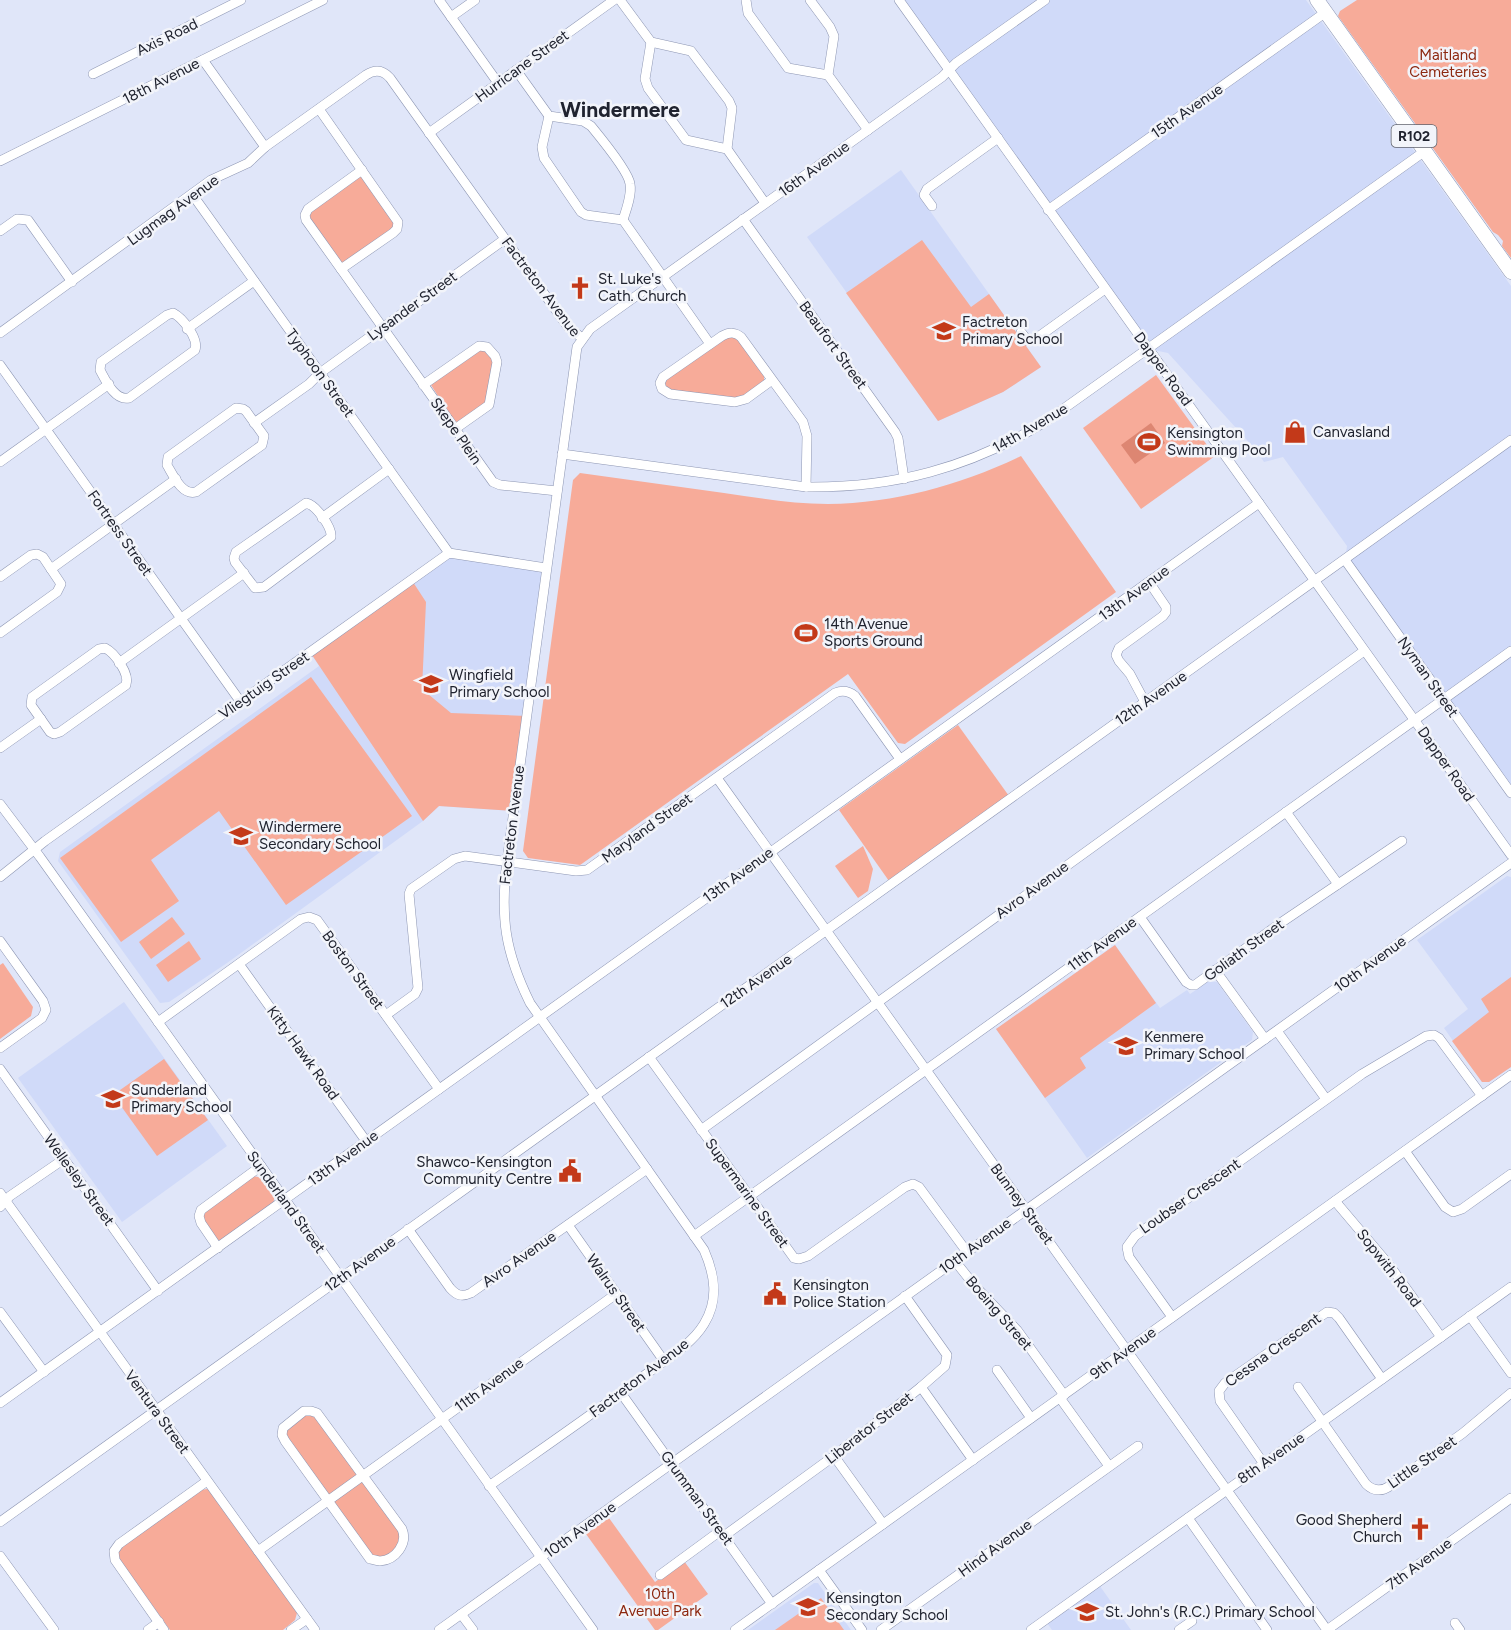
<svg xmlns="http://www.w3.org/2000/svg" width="1511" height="1630" viewBox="0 0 1511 1630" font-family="Figtree,sans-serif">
<rect width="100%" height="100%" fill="#e0e6f9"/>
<g fill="#d0daf9">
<polygon points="899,0 1306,0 1511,286 1511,793 1345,560 1347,546 1283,457 1264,462 1256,450 1168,353 1148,349"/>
<polygon points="901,170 1041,367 1003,392 938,421 807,237"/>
<polygon points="449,553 546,568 513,811 439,806 423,821 227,963 169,1002 160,1003 58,861 60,852 319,666 310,652"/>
<polygon points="1507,876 1511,877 1511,1067 1489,1082 1482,1082 1444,1028 1468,1009 1417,940"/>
<polygon points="1115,945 1160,1008 1187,990 1190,994 1209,981 1217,982 1253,1032 1252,1040 1087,1158 996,1029"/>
<polygon points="124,1002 227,1146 122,1222 18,1078"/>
<polygon points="1097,1582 1131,1630 1052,1630 1045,1620"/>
<polygon points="814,1583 818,1583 851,1630 748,1630"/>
</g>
<g fill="#f7ab99">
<polygon points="1357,0 1511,0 1511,258 1502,246 1503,241 1498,235 1493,232 1338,16 1340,11"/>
<polygon points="359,177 362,177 393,218 394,227 343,263 341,262 310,220 309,212"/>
<polygon points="922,240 971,307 989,294 1041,367 1003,392 938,421 846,293"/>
<polygon points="735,336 764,373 764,381 740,399 668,390 665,384 666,380 724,338"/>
<polygon points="478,350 487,351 494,362 487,402 457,422 454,421 431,385"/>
<polygon points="1156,375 1215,456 1141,509 1083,428"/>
<path d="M1021 456 1116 592 905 744 898 743 848 674 583 863 580 865 528 858 523 851 573 480 580 473C628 480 676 486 724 493 759 498 793 504 828 504 896 503 960 485 1021 456Z"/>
<polygon points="411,579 426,602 422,689 451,713 526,716 513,811 439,806 423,821 310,652"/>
<polygon points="311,677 412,816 286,905 219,811 151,860 179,901 121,942 60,858"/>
<polygon points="958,725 1009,796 889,881 839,810"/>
<polygon points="863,846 873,869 868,891 858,898 835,866"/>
<polygon points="172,917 185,934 151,959 139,942"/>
<polygon points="189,941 201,959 168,982 156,965"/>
<polygon points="1115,945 1156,1003 1080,1058 1086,1068 1045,1098 996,1029"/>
<polygon points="3,963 33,1007 31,1016 0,1039 0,965"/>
<polygon points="1511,977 1511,1067 1489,1082 1482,1082 1452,1041 1489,1012 1481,999"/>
<polygon points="164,1059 208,1120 157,1156 113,1095"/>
<path d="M253 1176 263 1178C269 1186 277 1193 273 1204L219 1241 217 1240 203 1222 204 1212Z"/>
<polygon points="311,1411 404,1533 394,1554 370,1559 285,1441 283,1428"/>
<polygon points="207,1489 209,1490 297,1613 295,1620 283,1630 170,1630 120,1560 118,1553 120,1548 201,1490"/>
<polygon points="609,1518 655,1582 684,1561 708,1594 658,1630 655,1630 586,1534"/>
<polygon points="821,1598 844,1630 775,1630"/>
</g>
<polygon fill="#dd8672" points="1151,423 1165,443 1135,464 1121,445"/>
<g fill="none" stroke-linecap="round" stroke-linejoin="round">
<g stroke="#8d96b3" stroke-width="10">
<g id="minor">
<polyline points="439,0 498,83"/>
<polyline points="620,0 651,42 691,51 729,101 732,108 727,149"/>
<polyline points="746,0 748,13 788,68 828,75"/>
<polyline points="810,0 830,27 834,36 828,75 868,130"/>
<polyline points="899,0 1511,855"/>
<polyline points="451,17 475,0"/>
<polyline points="651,42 645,79 648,88 686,140 727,149 765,203"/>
<polyline points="203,60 265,147"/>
<path d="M516 70 549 116 583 121 591 126C600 137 629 172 630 184 632 195 626 210 623 220"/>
<polyline points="93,74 241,0"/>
<polyline points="319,109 398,222 397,229 393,233 341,269"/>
<polyline points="549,116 542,147 544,158 581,212 586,215 623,220 710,344"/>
<polyline points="429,133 614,0"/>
<polyline points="0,161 323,0"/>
<polyline points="362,170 308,209 305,215 306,220 493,482 500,485 557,491"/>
<polyline points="192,194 449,553"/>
<polyline points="932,206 924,195 927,189 998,138"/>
<polyline points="1048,210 1326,12"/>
<polyline points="743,219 895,432 898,438 904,479"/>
<polyline points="0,231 17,219 28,220 72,282"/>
<path d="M173 313C183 318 199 339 195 350L129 398C115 401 106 381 100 370L101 362 167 315Z"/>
<polyline points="187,329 254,281"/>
<polyline points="1021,332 1028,341 1034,340 1105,289"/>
<path d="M0 333 211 180 248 163 265 147 366 75C375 69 383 70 390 78L568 327 582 338"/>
<polyline points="0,365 240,701"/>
<path d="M772 380 746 399 735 402 670 394 662 389 660 383 663 377 722 336C730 332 735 332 741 337L803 422 807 436 806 487"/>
<polyline points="423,385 479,346 487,347 495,356 497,362 489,405 455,429"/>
<path d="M236 408 243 409 246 411 264 436 262 445 196 492C182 496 173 475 167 465L168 457Z"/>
<polyline points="254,423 309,384 320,373 505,239"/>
<path d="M562 454 806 487C894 488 969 468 1045 422L1425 151"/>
<polyline points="0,462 109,384"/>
<path d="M306 503C316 505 332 527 331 537L264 587 255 588 235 562 234 558 236 552Z"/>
<polyline points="322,518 389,469"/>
<polyline points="1345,560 1511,793"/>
<polyline points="51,569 176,479"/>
<polyline points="0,577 31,555 37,554 43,557 61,584 57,592 0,633"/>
<path d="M105 648C115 653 130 674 126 685L60 732 54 734 50 732 31 705 32 697 99 649Z"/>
<polyline points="119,663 244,573"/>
<polyline points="1145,702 1130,674 1119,661 1116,655 1119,648 1163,616 1166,612 1166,607 1149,582"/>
<polyline points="0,748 41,719"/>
<polyline points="717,778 1327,1630"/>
<polyline points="0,804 40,857 593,1630"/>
<polyline points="1286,812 1338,884"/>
<polyline points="0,877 45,841 449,553 546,568"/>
<polyline points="1140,917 1186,982 1191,985 1195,985 1282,922 1402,841"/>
<polyline points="0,941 43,1001 46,1010 42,1018 0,1048"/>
<polyline points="239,964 366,1141"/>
<polyline points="1215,970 1265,1039"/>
<path d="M386 1015 415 994 418 988 409 894 411 889 454 859 465 856 576 871 587 870 835 693C842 690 849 691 855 696L900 759"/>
<polyline points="158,1022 301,919 309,917 317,920 439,1089"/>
<polyline points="1277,1031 1326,1099"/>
<polyline points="649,1057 794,1258 799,1259 808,1256 905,1187 913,1184 919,1187 967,1252"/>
<polyline points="0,1069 158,1291"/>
<polyline points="701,1130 1364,651"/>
<polyline points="1405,1151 1445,1207 1453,1212 1462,1209 1511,1174"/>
<polyline points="0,1193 315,1630"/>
<polyline points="1335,1201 1390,1266 1441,1337"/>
<polyline points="0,1207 10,1196 64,1159"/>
<polyline points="568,1225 664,1361"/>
<path d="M408 1229 450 1288C457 1296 462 1297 471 1293L647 1169"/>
<polyline points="694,1236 1511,651"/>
<polyline points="218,1248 201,1223 199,1216 201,1210 261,1166"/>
<polyline points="955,1261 974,1285 1017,1330 1064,1395"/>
<polyline points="0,1312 44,1372"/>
<polyline points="1470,1316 1511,1373"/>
<polyline points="1172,1317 1129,1257 1127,1247 1135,1236 1362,1074 1426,1036 1434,1035 1439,1038 1482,1096"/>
<polyline points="997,1370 1031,1418"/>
<polyline points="921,1387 973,1460"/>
<path d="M1298 1387 1366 1484C1373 1491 1381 1492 1390 1486L1463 1433 1511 1393"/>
<polyline points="621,1393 772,1604"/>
<polyline points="1060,1398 1109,1466"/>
<polyline points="0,1403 1259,503"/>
<path d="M304 1411H311L317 1413 402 1529C408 1543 396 1560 380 1561 379 1561 371 1559 370 1559L285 1441 282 1435 283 1428Z"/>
<polyline points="834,1456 883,1524"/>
<polyline points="1264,1464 1220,1401 1219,1391 1225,1383 1327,1312 1334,1313 1339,1318 1382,1379"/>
<path d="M489 1486C543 1448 597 1411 649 1372 668 1358 692 1344 704 1324 719 1300 715 1275 704 1250L530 1003C505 952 500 917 507 861L577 347 590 329 942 77 956 63 1045 0"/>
<polyline points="1188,1518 1267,1630"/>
<polyline points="0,1522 1511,440"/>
<polyline points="724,1536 834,1456 921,1387 945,1366 947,1355 905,1296"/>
<polyline points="258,1551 616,1294"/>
<polyline points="0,1556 54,1630"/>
<polyline points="819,1570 862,1630"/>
<polyline points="660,1575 720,1531"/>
<polyline points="461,1614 473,1630"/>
<polyline points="1455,1623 1460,1630"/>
<polyline points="148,1630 159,1622"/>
<polyline points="164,1630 115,1560 114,1551 119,1544 207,1481"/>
<polyline points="291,1630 307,1619"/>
<polyline points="439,1630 1511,863"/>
<polyline points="735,1630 1511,1075"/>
<polyline points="881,1630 1138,1446"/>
<polyline points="1031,1630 1511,1287"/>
<polyline points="1179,1630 1192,1621"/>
<polyline points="1327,1630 1511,1498"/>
</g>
</g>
<g stroke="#8d96b3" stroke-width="15">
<polyline id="primary" points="1317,0 1511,272"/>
</g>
<use href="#minor" stroke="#fff" stroke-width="9"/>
<use href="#primary" stroke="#fff" stroke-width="14"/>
</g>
<defs>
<g id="church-bare" transform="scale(1.8)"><path d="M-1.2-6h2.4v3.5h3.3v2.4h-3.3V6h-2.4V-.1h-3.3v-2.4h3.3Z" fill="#c33919" stroke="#f2f4fa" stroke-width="2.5" paint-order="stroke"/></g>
<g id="school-bare" transform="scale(1.8)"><path d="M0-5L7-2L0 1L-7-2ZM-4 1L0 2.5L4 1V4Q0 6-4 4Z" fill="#c33919" stroke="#f2f4fa" stroke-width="2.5" paint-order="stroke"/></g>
<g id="shop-bare" transform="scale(1.8)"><path d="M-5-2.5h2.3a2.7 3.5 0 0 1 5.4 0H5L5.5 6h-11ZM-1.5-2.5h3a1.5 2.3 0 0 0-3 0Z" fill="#c33919" stroke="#f2f4fa" stroke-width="2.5" paint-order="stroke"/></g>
<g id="stadium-bare" transform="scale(1.8)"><path d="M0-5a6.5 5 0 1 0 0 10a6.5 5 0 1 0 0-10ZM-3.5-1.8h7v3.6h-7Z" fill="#c33919" stroke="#f2f4fa" stroke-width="2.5" paint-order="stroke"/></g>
<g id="civic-bare" transform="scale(1.8)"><path d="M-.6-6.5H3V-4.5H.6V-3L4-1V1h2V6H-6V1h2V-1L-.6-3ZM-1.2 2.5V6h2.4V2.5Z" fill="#c33919" stroke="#f2f4fa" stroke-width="2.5" paint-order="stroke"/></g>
</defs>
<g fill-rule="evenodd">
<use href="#church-bare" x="580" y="288"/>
<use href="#school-bare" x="944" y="331"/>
<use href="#shop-bare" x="1295" y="432"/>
<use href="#stadium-bare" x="1149" y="442"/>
<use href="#stadium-bare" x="806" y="633"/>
<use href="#school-bare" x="431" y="684"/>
<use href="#school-bare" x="241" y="836"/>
<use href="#school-bare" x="1126" y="1046"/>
<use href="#school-bare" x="113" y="1099"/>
<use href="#civic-bare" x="570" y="1171"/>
<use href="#civic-bare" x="775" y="1294"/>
<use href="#church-bare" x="1420" y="1529"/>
<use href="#school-bare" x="808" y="1607"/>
<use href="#school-bare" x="1087" y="1612"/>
</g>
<g text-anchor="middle" stroke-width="5" stroke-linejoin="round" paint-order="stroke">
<rect fill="#f2f4fa" stroke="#5f626c" stroke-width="1.5" x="1391.5" y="125" width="45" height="22" rx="4.5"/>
<g font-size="14" font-weight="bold" fill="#20232f">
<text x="1414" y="141">R102</text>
</g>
<g font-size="15" fill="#20232f" stroke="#f2f4fa">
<text transform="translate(167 37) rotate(-26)" y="5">Axis Road</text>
<text transform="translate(522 66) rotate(-36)" y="5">Hurricane Street</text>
<text transform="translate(161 81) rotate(-27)" y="5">18th Avenue</text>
<text transform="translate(1187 111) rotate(-35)" y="5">15th Avenue</text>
<text transform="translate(814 169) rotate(-36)" y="5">16th Avenue</text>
<text transform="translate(173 210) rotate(-36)" y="5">Lugmag Avenue</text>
<text transform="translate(541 287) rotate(53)" y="5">Factreton Avenue</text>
<text transform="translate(412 306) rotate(-36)" y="5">Lysander Street</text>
<text transform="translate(833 345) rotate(54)" y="5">Beaufort Street</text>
<text transform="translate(1163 369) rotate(54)" y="5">Dapper Road</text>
<text transform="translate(320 373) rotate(54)" y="5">Typhoon Street</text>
<text transform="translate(1030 428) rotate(-30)" y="5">14th Avenue</text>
<text transform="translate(456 431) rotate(55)" y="5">Skepe Plein</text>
<text transform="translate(120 533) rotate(55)" y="5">Fortress Street</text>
<text transform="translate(1134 593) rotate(-36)" y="5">13th Avenue</text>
<text transform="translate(1428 677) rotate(55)" y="5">Nyman Street</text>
<text transform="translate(264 685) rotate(-35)" y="5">Vliegtuig Street</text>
<text transform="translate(1151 698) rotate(-35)" y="5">12th Avenue</text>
<text transform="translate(1446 764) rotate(55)" y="5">Dapper Road</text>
<text transform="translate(512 825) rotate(-83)" y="5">Factreton Avenue</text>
<text transform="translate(647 828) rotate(-36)" y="5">Maryland Street</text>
<text transform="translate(738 875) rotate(-36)" y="5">13th Avenue</text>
<text transform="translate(1032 890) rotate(-36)" y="5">Avro Avenue</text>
<text transform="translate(1102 944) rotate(-36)" y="5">11th Avenue</text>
<text transform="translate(1244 950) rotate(-36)" y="5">Goliath Street</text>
<text transform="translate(1370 964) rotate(-36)" y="5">10th Avenue</text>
<text transform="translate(353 970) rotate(54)" y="5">Boston Street</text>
<text transform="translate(756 981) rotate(-35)" y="5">12th Avenue</text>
<text transform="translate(303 1053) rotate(54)" y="5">Kitty Hawk Road</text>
<text transform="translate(343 1158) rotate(-36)" y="5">13th Avenue</text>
<text transform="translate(79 1180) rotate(54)" y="5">Wellesley Street</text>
<text transform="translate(747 1193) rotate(54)" y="5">Supermarine Street</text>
<text transform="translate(1190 1196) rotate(-35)" y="5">Loubser Crescent</text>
<text transform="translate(286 1202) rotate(54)" y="5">Sunderland Street</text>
<text transform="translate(1022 1204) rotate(54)" y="5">Bunney Street</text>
<text transform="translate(975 1246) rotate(-36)" y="5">10th Avenue</text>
<text transform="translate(519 1259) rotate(-35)" y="5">Avro Avenue</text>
<text transform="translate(360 1264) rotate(-36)" y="5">12th Avenue</text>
<text transform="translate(1389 1268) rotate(52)" y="5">Sopwith Road</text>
<text transform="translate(616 1293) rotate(55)" y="5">Walrus Street</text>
<text transform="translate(999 1313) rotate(49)" y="5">Boeing Street</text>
<text transform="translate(1273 1350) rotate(-36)" y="5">Cessna Crescent</text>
<text transform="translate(1123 1353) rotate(-36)" y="5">9th Avenue</text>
<text transform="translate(639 1378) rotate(-37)" y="5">Factreton Avenue</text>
<text transform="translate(489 1385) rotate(-36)" y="5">11th Avenue</text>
<text transform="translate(157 1412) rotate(54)" y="5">Ventura Street</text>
<text transform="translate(869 1428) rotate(-38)" y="5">Liberator Street</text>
<text transform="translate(1271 1458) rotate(-35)" y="5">8th Avenue</text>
<text transform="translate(1422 1462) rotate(-35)" y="5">Little Street</text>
<text transform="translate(697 1498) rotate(54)" y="5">Grumman Street</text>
<text transform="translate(580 1530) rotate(-36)" y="5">10th Avenue</text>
<text transform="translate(995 1548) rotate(-36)" y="5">Hind Avenue</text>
<text transform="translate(1419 1564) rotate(-36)" y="5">7th Avenue</text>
</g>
<g font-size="15" fill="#8d2810" stroke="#f2f4fa">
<text x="1448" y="60">Maitland<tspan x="1448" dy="17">Cemeteries</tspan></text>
<text x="660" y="1599">10th<tspan x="660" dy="17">Avenue Park</tspan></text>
</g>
<g font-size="15" fill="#20232f" stroke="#f2f4fa" text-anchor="start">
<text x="598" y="284">St. Luke's<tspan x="598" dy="17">Cath. Church</tspan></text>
<text x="962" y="327">Factreton<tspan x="962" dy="17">Primary School</tspan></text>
<text x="1313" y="437">Canvasland</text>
<text x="1167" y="438">Kensington<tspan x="1167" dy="17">Swimming Pool</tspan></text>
<text x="824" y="629">14th Avenue<tspan x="824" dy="17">Sports Ground</tspan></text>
<text x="449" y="680">Wingfield<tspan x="449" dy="17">Primary School</tspan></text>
<text x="259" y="832">Windermere<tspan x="259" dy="17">Secondary School</tspan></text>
<text x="1144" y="1042">Kenmere<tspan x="1144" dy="17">Primary School</tspan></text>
<text x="131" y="1095">Sunderland<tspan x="131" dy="17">Primary School</tspan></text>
<text x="552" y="1167" text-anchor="end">Shawco-Kensington<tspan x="552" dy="17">Community Centre</tspan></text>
<text x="793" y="1290">Kensington<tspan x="793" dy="17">Police Station</tspan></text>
<text x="1402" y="1525" text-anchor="end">Good Shepherd<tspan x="1402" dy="17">Church</tspan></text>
<text x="826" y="1603">Kensington<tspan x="826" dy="17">Secondary School</tspan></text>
<text x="1105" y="1617">St. John's (R.C.) Primary School</text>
</g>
<g font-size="21" font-weight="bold" fill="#20232f" stroke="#f2f4fa">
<text x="620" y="117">Windermere</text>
</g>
</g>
</svg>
